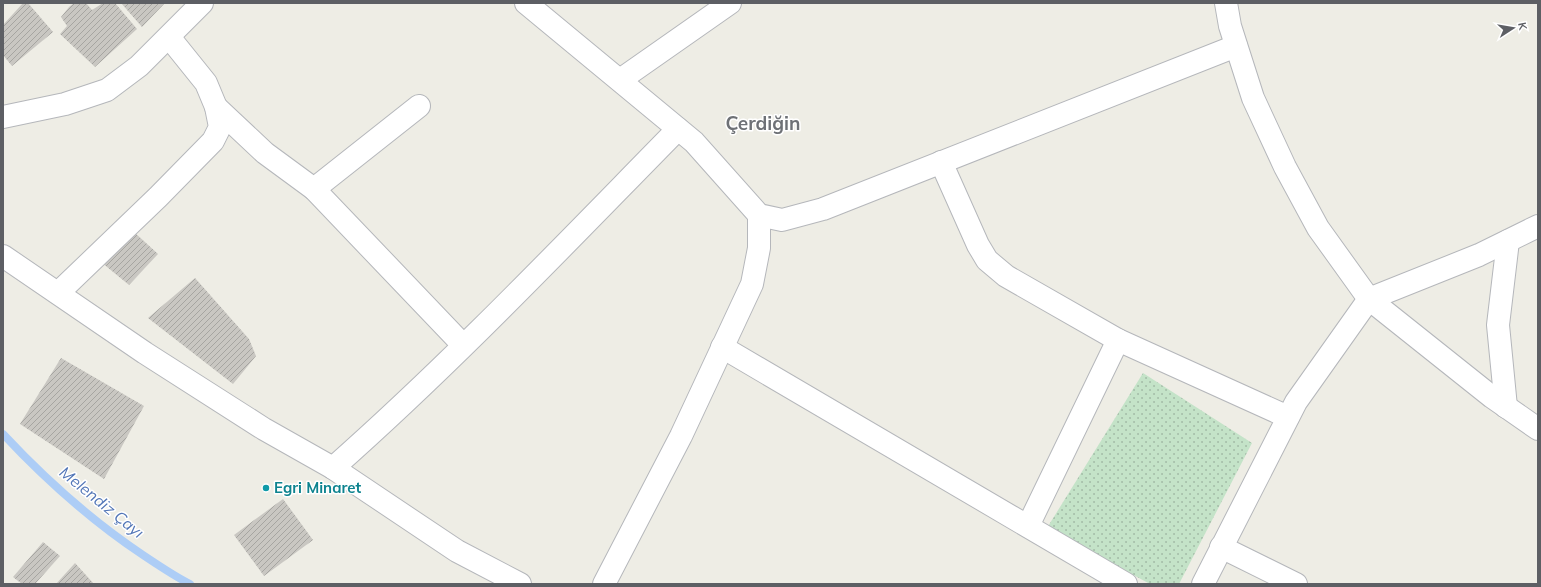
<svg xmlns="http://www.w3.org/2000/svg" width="1541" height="587" viewBox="0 0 1541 587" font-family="Mulish,sans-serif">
<defs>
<pattern id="park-dots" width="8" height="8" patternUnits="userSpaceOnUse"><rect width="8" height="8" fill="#c4e3c8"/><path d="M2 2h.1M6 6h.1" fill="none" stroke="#a2bba6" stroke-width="1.8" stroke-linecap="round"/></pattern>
<pattern id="building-hatch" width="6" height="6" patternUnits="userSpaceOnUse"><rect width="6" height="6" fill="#c9c7c2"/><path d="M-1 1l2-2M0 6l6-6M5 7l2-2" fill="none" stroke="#a6a5a1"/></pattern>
</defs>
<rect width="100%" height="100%" fill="#eeede5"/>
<polygon fill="url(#park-dots)" points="1143,373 1252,443 1179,584 1150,584 1047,528"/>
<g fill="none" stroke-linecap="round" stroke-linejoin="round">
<path stroke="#adcdf6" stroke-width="8" d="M3 434C45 479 92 521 143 555 158 565 174 576 190 584"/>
</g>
<g fill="url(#building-hatch)">
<polygon points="23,3 28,3 53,32 12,66 3,55 3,25"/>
<polygon points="74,3 86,3 92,10 103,3 115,3 137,29 95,67 60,34 67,26 61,17 69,7"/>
<polygon points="121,3 165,3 142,27"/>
<polygon points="134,232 158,254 129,285 101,262"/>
<polygon points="195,278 249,339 256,356 233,384 148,318"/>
<polygon points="61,358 144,406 104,479 20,424"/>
<polygon points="283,499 313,540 264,576 234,535"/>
<polygon points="43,542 60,556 35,584 22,584 13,577"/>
<polygon points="75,563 94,584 56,584"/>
</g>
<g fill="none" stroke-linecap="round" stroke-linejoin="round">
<g stroke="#b5b7bb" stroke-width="24">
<g id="minor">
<polyline points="526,3 694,142 759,215 782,220 823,209 1236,46"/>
<polyline points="1226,3 1230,26 1253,98 1285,167 1318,228 1369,299 1492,397 1538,429"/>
<polyline points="620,80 730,3"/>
<polyline points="216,107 265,153 314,189 463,345"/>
<polyline points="3,117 65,104 107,90 139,66 202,3"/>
<polyline points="941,162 978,245 987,260 1006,276 1118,340 1288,417"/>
<polyline points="314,189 419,106"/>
<polyline points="3,256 145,353 264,429 333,468 457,551 520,584"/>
<polyline points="58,293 158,197 213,141 220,127 216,107 206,83 169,37"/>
<polyline points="722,347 1126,584"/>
<polyline points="1506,407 1498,325 1508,241"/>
<path d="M333 468C454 361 565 244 678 129"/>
<polyline points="1028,526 1118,340"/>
<polyline points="1221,547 1296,584"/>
<polyline points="604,584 681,436 752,284 759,248 759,215"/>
<polyline points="1203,584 1296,402 1369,299 1479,255 1538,226"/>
</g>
</g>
<use href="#minor" stroke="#fff" stroke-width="22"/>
</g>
<circle fill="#0f9aa8" stroke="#fff" stroke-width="1.5" cx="266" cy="488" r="4"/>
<g text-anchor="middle" stroke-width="3" stroke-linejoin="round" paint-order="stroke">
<g font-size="15" font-weight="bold" fill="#0d838f" stroke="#fff" text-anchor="start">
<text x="274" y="493">Egri Minaret</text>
</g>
<g font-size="16" font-style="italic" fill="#5276b7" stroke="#fff">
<text transform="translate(102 502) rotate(39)" y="6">Melendiz Çayı</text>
</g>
<g font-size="19" font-weight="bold" fill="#6e7176" stroke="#fff">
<text x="763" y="130">Çerdiğin</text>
</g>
</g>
<rect width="1541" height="587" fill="none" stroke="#5d5f64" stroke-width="8"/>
<g transform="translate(1513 28) rotate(78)" stroke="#ffffff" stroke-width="3" paint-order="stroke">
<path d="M0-3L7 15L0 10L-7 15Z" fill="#5d5f64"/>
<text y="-6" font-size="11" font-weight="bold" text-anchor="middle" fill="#5d5f64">K</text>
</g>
</svg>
